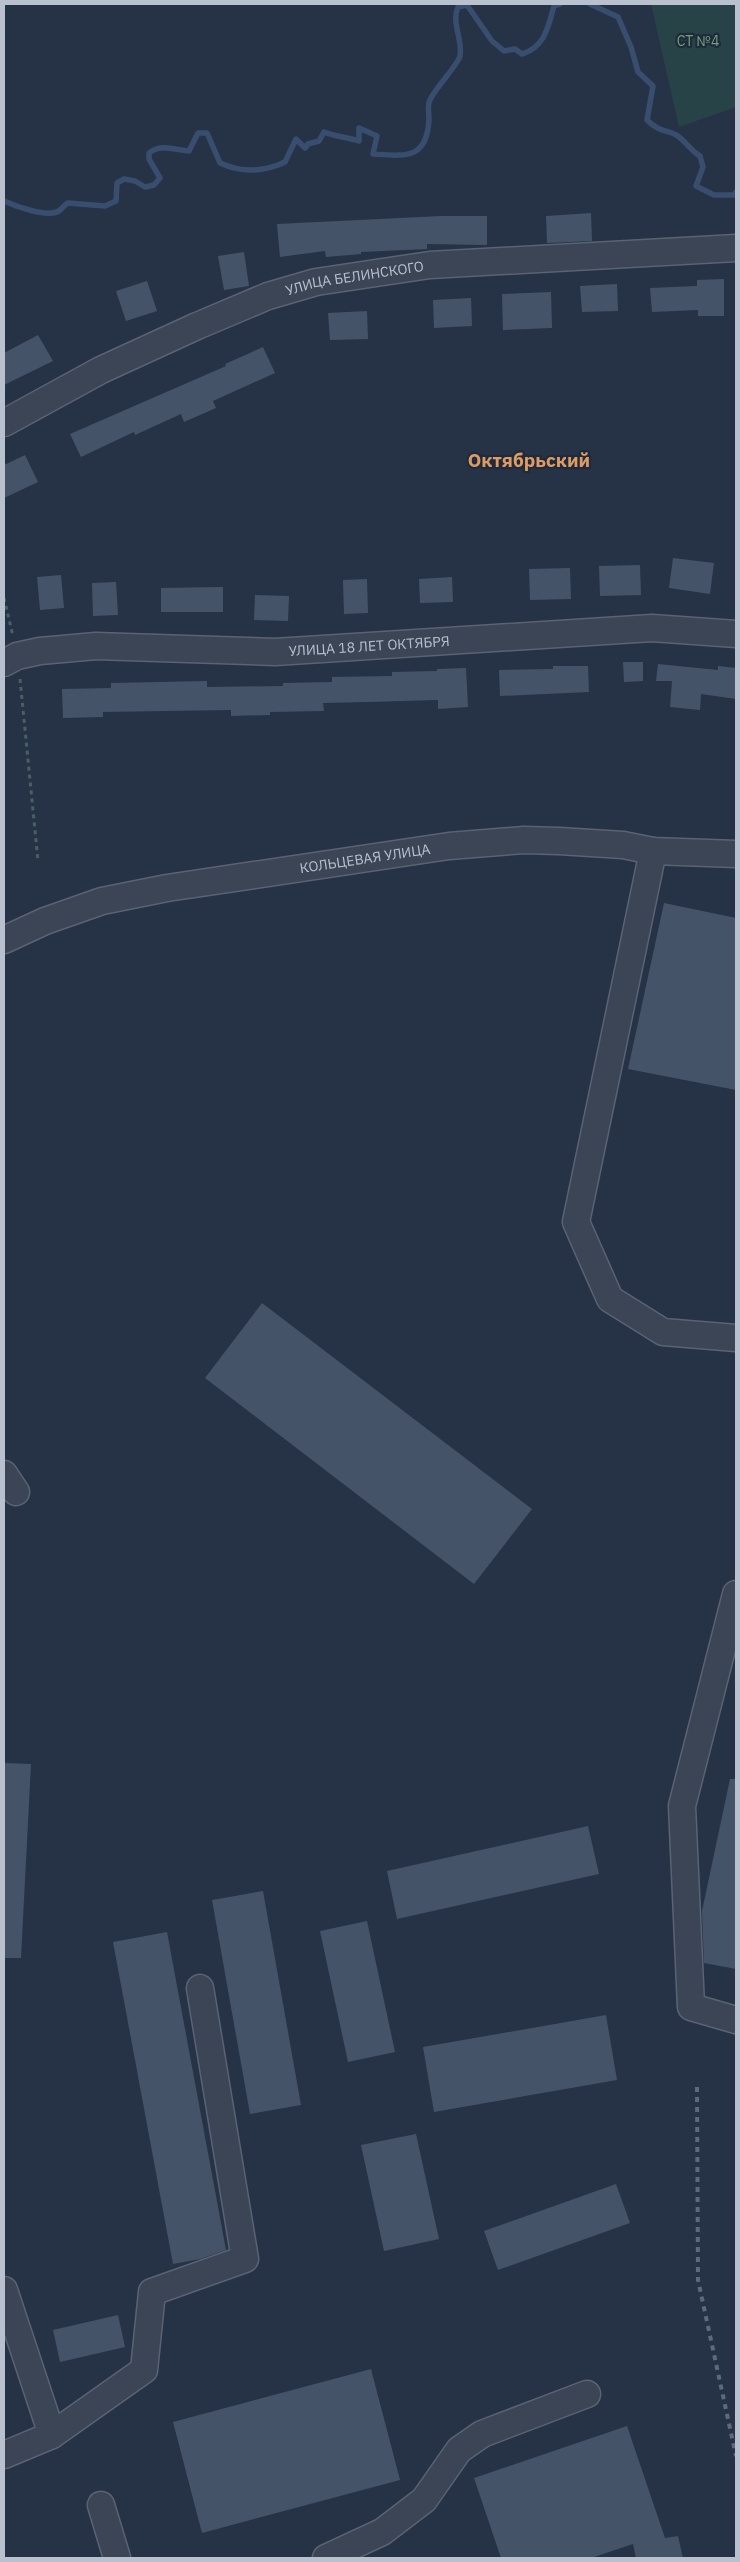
<svg xmlns="http://www.w3.org/2000/svg" width="740" height="2562" viewBox="0 0 740 2562" font-family="'IBM Plex Sans',sans-serif">
<rect width="100%" height="100%" fill="#263346"/>
<polygon fill="#284347" points="651,4 736,4 736,107 679,127"/>
<g fill="none" stroke-linecap="round" stroke-linejoin="round">
<g stroke="#394e6e" stroke-width="5.5">
<path d="M590 4 618 17 631 47 638 72 653 86 647 120C661 134 669 129 679 137 687 143 691 151 700 156L703 167 696 186 714 195H734L736 192"/>
<path d="M4 201C15 206 47 218 59 211 62 209 64 205 68 203L105 206 116 201 117 183 124 179 135 181 145 187 154 185 160 178 149 159V153C161 143 175 150 189 151L198 133H207L220 163C242 173 264 172 285 162L296 139 305 148 308 144 319 141 324 132C336 137 347 137 359 141V128L377 136 373 154C406 156 427 160 429 119 429 113 427 105 430 100 435 88 458 65 460 56 463 39 451 23 458 7L467 5 492 41 504 51 515 49 522 54C545 47 548 27 554 6L560 4"/>
</g>
</g>
<g fill="#455368">
<polygon points="591,213 592,241 547,243 546,216"/>
<polygon points="441,216 487,216 487,245 427,244 427,249 361,252 361,254 326,257 325,251 280,257 277,224"/>
<polygon points="244,252 249,286 224,290 218,256"/>
<polygon points="724,279 724,316 698,316 698,310 652,312 650,288 697,286 697,280"/>
<polygon points="147,281 157,311 126,321 116,291"/>
<polygon points="617,284 618,311 582,312 580,286"/>
<polygon points="551,292 552,328 503,330 502,294"/>
<polygon points="471,298 472,326 434,328 433,300"/>
<polygon points="367,311 368,339 330,340 328,313"/>
<polygon points="38,335 53,361 4,385 4,353"/>
<polygon points="263,347 275,373 213,401 216,408 184,422 181,414 135,435 134,432 81,457 70,434 226,366 225,364"/>
<polygon points="25,455 38,482 4,498 4,465"/>
<polygon points="673,558 714,563 710,594 669,588"/>
<polygon points="640,565 641,595 600,596 599,566"/>
<polygon points="570,568 571,599 530,600 529,569"/>
<polygon points="61,575 64,608 40,610 37,577"/>
<polygon points="452,577 453,602 420,603 419,579"/>
<polygon points="367,579 368,613 344,614 343,580"/>
<polygon points="116,582 118,615 93,616 92,583"/>
<polygon points="223,587 223,612 161,612 161,588"/>
<polygon points="255,595 289,596 288,621 254,620"/>
<polygon points="623,662 643,662 643,681 624,682"/>
<polygon points="658,664 718,670 718,666 736,668 736,699 701,694 700,710 670,707 672,681 656,681"/>
<polygon points="553,666 588,666 589,692 500,696 499,670 553,669"/>
<polygon points="466,668 468,707 438,709 438,700 368,702 323,703 324,711 270,712 270,715 231,716 231,710 103,712 103,717 63,718 62,689 111,688 111,683 207,681 207,687 283,686 283,683 332,682 332,677 392,676 392,672 437,671 437,669"/>
<polygon points="664,903 736,918 736,1090 628,1069"/>
<polygon points="262,1303 532,1509 474,1584 205,1378"/>
<polygon points="4,1763 31,1764 21,1958 4,1958"/>
<polygon points="730,1779 736,1779 736,1969 704,1963 702,1911"/>
<polygon points="588,1826 599,1874 397,1919 387,1871"/>
<polygon points="263,1891 301,2105 250,2114 212,1900"/>
<polygon points="367,1921 395,2052 348,2062 320,1931"/>
<polygon points="167,1932 226,2250 200,2259 173,2264 113,1942"/>
<polygon points="606,2015 617,2080 434,2112 423,2047"/>
<polygon points="416,2134 439,2239 384,2251 361,2145"/>
<polygon points="616,2184 630,2223 498,2270 484,2231"/>
<polygon points="118,2315 125,2347 60,2362 53,2330"/>
<polygon points="371,2369 400,2480 202,2533 173,2422"/>
<polygon points="627,2426 665,2538 678,2536 683,2558 636,2558 633,2544 591,2558 501,2558 474,2478"/>
</g>
<g fill="none" stroke-linecap="round" stroke-linejoin="round">
<g stroke="#596372" stroke-width="29">
<g id="minor">
<path id="s1" d="M4 423 101 370 197 326 268 296 316 282 430 265 736 248"/>
<path id="s2" d="M4 663 17 656 40 651 96 646 275 652 652 628 736 634"/>
<polyline points="653,851 576,1222 610,1299 663,1332 736,1338"/>
<path id="s3" d="M4 940 45 921 102 901 167 888 449 846 524 840 559 841 623 845 653 851 736 854"/>
<polyline points="4,1474 16,1492"/>
<polyline points="736,1594 682,1806 691,2007 736,2020"/>
<polyline points="4,2290 52,2435"/>
<polyline points="4,2455 52,2435 144,2370 152,2292 245,2259 200,1988"/>
<polyline points="101,2505 117,2558"/>
<polyline points="326,2558 382,2532 424,2500 459,2450 482,2434 587,2394"/>
</g>
</g>
<g stroke="#476062" stroke-width="3" stroke-dasharray="4 4" stroke-linecap="butt">
<polyline points="4,598 13,636"/>
<polyline points="20,679 38,861"/>
</g>
<use href="#minor" stroke="#3b4555" stroke-width="26"/>
<polyline stroke="#5d697c" stroke-width="4" stroke-dasharray="5 5" stroke-linecap="butt" points="697,2087 698,2280 736,2456"/>
</g>
<g text-anchor="middle" stroke-width="4.5" stroke-linejoin="round" paint-order="stroke">
<g font-size="14" fill="#6ea17b" stroke="#1f2a3b">
<text x="698" y="46">СТ №4</text>
</g>
<g font-size="14" fill="#b9c1ce" stroke="#1f2a3b">
<text dy="5" stroke="none"><textPath href="#s1" startOffset="382">УЛИЦА БЕЛИНСКОГО</textPath></text>
<text dy="5" stroke="none"><textPath href="#s2" startOffset="368">УЛИЦА 18 ЛЕТ ОКТЯБРЯ</textPath></text>
<text dy="5" stroke="none"><textPath href="#s3" startOffset="372">КОЛЬЦЕВАЯ УЛИЦА</textPath></text>
</g>
<g font-size="19" font-weight="bold" fill="#de9c64" stroke="#1f2a3b">
<text x="529" y="467">Октябрьский</text>
</g>
</g>
<rect width="740" height="2562" fill="none" stroke="#b9c1ce" stroke-width="10"/>
</svg>
